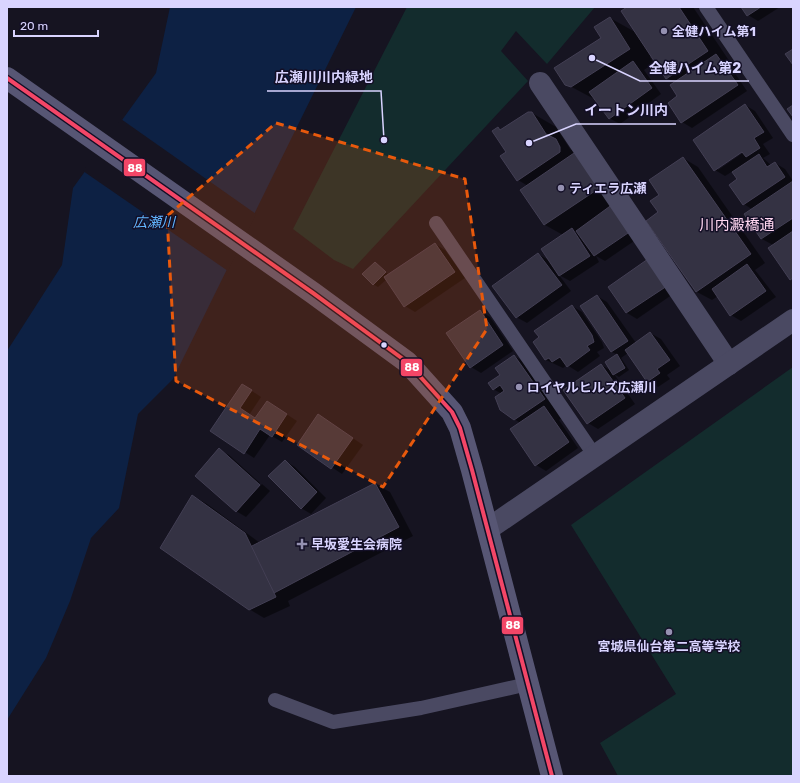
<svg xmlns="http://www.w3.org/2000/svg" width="800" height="783" viewBox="0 0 800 783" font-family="Rubik,'Noto Sans JP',sans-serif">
<rect width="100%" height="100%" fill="#161421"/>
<g fill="#132c2d">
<polygon points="407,7 595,7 547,64 516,31 501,51 528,81 353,269 334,260 293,229"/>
<polygon points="793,367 793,776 618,776 600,743 676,694 571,525"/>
</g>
<polygon fill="#0d2144" points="170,7 356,7 173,379 138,414 119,508 91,538 70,601 46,658 7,720 7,351 62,265 73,188 156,73"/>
<polygon fill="#161421" points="121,119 256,214 228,271 83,171"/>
<g fill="#0007" fill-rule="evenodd">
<polygon points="629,7 693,7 732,65 730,66 747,91 692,128 682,122 679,97 675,83 667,78 652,55 650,57 654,63 644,70 661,94 620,124 609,118 596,100 566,84 602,38 610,18 637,33"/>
<polygon points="743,7 780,7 758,21 748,15"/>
<path d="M745 105 755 111 773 138 763 144 770 154 763 158 772 166 775 163 785 169 793 181V280L773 245 762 239 746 215 753 210 744 204 738 179 733 171 725 176 715 170 694 140ZM746 148 747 150 718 170V168Z"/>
<polygon points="532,113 556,127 570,149 602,167 640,237 605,261 596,256 599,262 570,281 559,275 571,291 527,323 516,317 538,254 550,261 563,235 545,225 522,190 528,186 518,180 498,128 502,130"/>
<polygon points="683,158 698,167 765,263 755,270 776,297 741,321 731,315 718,296 712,300 697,292 647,221 659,213 660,195"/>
<polygon points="435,244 445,250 465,278 415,312 405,306 387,279 378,287 373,284 375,263 389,275"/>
<polygon points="648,260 676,292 637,319 627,313 609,287"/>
<polygon points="597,296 607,302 636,343 650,333 661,339 680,366 667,375 670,379 658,387 648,381 628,353 621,358 629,370 619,377 614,374 635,404 598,429 588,423 565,391 601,365 612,371 606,362 618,355 612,352 582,306"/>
<polygon points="572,306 582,312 602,342 604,348 597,352 600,356 578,372 567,365 563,368 546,360"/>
<polygon points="480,311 490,317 513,351 481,373 471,367"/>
<polygon points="514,356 538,370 569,413 559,420 578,448 546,471 536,465 520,423 501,409 502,394 493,389"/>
<polygon points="243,385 261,397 249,415 256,419 268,402 297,421 282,442 270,435 254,458 212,431"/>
<polygon points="319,415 363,445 342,474 298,445"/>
<polygon points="219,450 229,455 260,483 236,510"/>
<polygon points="285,461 295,467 326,498 311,514 301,508"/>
<polygon points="262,484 270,491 246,517 236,511"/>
<polygon points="375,484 390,492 413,536 288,601 290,606 264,618 249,609 193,496 207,504 260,543"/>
</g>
<g fill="#343243" stroke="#433f54">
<polygon points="627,7 679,7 708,51 666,79 621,11"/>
<polygon points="741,7 761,7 747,16"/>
<polygon points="610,17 630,49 571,87 565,85 554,68 601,38 594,27"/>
<polygon points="793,49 793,65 785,54"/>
<polygon points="716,54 738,85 681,123 668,103 677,96 670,85"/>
<polygon points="633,61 652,88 609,119 589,92"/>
<polygon points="745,104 764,132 754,138 760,148 746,157 742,152 714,171 693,140"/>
<polygon points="793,105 793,117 787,109"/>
<polygon points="528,112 532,112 546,134 556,139 560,147 560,152 517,181 500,156 506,152 492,131 498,127 500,130"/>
<polygon points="577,151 601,187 544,225 520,190"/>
<polygon points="759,154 767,167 775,162 785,177 743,205 729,185 737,179 732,172"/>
<polygon points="683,157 751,254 696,292 646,221 658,212 650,201 659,195 649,180"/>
<polygon points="793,181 793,218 761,239 744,214"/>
<polygon points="613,204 631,231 594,256 576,231"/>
<polygon points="572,228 590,256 559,276 541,249"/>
<polygon points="793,231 793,278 790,280 768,248"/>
<polygon points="435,243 455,272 404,307 384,277"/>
<polygon points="538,253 562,285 516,318 492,286"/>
<polygon points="648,259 667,286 626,313 608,287"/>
<polygon points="375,262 386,272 373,285 362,274"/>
<polygon points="747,264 766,291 730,316 712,289"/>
<polygon points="597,295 628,341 611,352 580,306"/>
<polygon points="572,305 592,335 594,342 587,346 590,350 567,367 560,357 552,362 549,358 545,360 533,342 539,337 534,331"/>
<polygon points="480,310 503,345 470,368 446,333"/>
<polygon points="650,332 670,360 657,369 660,373 647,382 625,350"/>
<polygon points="617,354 625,368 613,375 605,362"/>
<polygon points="514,355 545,399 514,420 500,410 495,397 504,391 500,385 493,390 488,383 500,375 495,368"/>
<polygon points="601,364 625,398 587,424 563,390"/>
<polygon points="242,384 252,390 240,408 255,418 267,401 287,414 272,437 260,429 244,454 210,431"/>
<polygon points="544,406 569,442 535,466 510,429"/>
<polygon points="318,414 353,438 331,469 297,445"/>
<polygon points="219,448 260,485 236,512 195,476"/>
<polygon points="285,460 317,492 301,509 268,476"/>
<polygon points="375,483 399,527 274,593 250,547"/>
<polygon points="192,495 245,533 276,597 249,610 160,548"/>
</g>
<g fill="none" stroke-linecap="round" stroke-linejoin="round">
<g stroke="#4a4962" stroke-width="14">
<polyline points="706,7 793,135"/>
<polyline points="436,223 595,456"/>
<polyline points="275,700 333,722 421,708 528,684"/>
</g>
<g stroke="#4a4962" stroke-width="22">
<polyline points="540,83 729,364"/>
<polyline points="488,529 793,320"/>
</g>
<polyline stroke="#575674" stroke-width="22" points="7,78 313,293 407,362 452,412 460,428 472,470 552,776"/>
<g stroke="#130f26" stroke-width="7">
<polyline id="bus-1" points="7,78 313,293 407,362 452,412 460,428 472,470 552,776"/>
</g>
<use href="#bus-1" stroke="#f34667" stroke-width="4"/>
</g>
<path fill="#e8590c" fill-opacity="0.2" stroke="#e8590c" stroke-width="3" stroke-dasharray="8 5" stroke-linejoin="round" d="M276 123 465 179 487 329 383 487 176 381 167 216Z"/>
<g fill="#9591b1" stroke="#130f26" stroke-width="1.5">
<circle cx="664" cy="31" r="4"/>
<circle cx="561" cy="188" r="4"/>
<circle cx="519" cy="387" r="4"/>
<path d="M300 538h4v4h4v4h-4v4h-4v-4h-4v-4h4z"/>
<circle cx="669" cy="632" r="4"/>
</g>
<circle fill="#d9d4ff" stroke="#130f26" stroke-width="1.5" cx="384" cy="345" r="3.5"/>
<g text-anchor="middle" stroke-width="3" stroke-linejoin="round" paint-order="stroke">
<g font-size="13" font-weight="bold" fill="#d9d4ff" stroke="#130f26" text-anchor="start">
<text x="672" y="36">全健ハイム第1</text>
<text x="569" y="193">ティエラ広瀬</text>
<text x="527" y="392">ロイヤルヒルズ広瀬川</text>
<text x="311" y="549">早坂愛生会病院</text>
<text x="669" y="651" text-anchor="middle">宮城県仙台第二高等学校</text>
</g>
<g font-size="14" font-style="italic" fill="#62b6ff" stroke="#130f26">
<text x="154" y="227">広瀬川</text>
</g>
<g font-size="15" fill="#ffd6f0" stroke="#130f26">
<text x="737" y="230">川内澱橋通</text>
</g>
</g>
<path fill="none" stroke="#d9d4ff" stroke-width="1.5" d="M592 58L640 81H749M384 140L381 91H267M529 143L576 124H676"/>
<g fill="#d9d4ff" stroke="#130f26" stroke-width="1.5">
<circle cx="592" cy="58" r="4"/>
<circle cx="384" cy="140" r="4"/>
<circle cx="529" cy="143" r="4"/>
</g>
<g font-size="14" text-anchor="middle" font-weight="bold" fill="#d9d4ff" stroke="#130f26" stroke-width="3" stroke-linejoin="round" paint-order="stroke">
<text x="695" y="73">全健ハイム第2</text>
<text x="324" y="82">広瀬川川内緑地</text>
<text x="626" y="115">イートン川内</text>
</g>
<g stroke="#130f26" stroke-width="1.5">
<rect x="123" y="158" width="23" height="19" rx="4" fill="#f34667"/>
<rect x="400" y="358" width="23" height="19" rx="4" fill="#f34667"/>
<rect x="501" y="616" width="23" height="19" rx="4" fill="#f34667"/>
</g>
<g font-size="11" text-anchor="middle" font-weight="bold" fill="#fff">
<text x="135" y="172">88</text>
<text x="412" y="371">88</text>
<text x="513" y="629">88</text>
</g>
<rect width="800" height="783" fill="none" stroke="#d9d4ff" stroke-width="16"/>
<path d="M14 30v6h84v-6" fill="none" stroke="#d9d4ff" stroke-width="2"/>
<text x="20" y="30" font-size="12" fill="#d9d4ff" stroke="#130f26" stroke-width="3" paint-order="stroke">20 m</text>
</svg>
